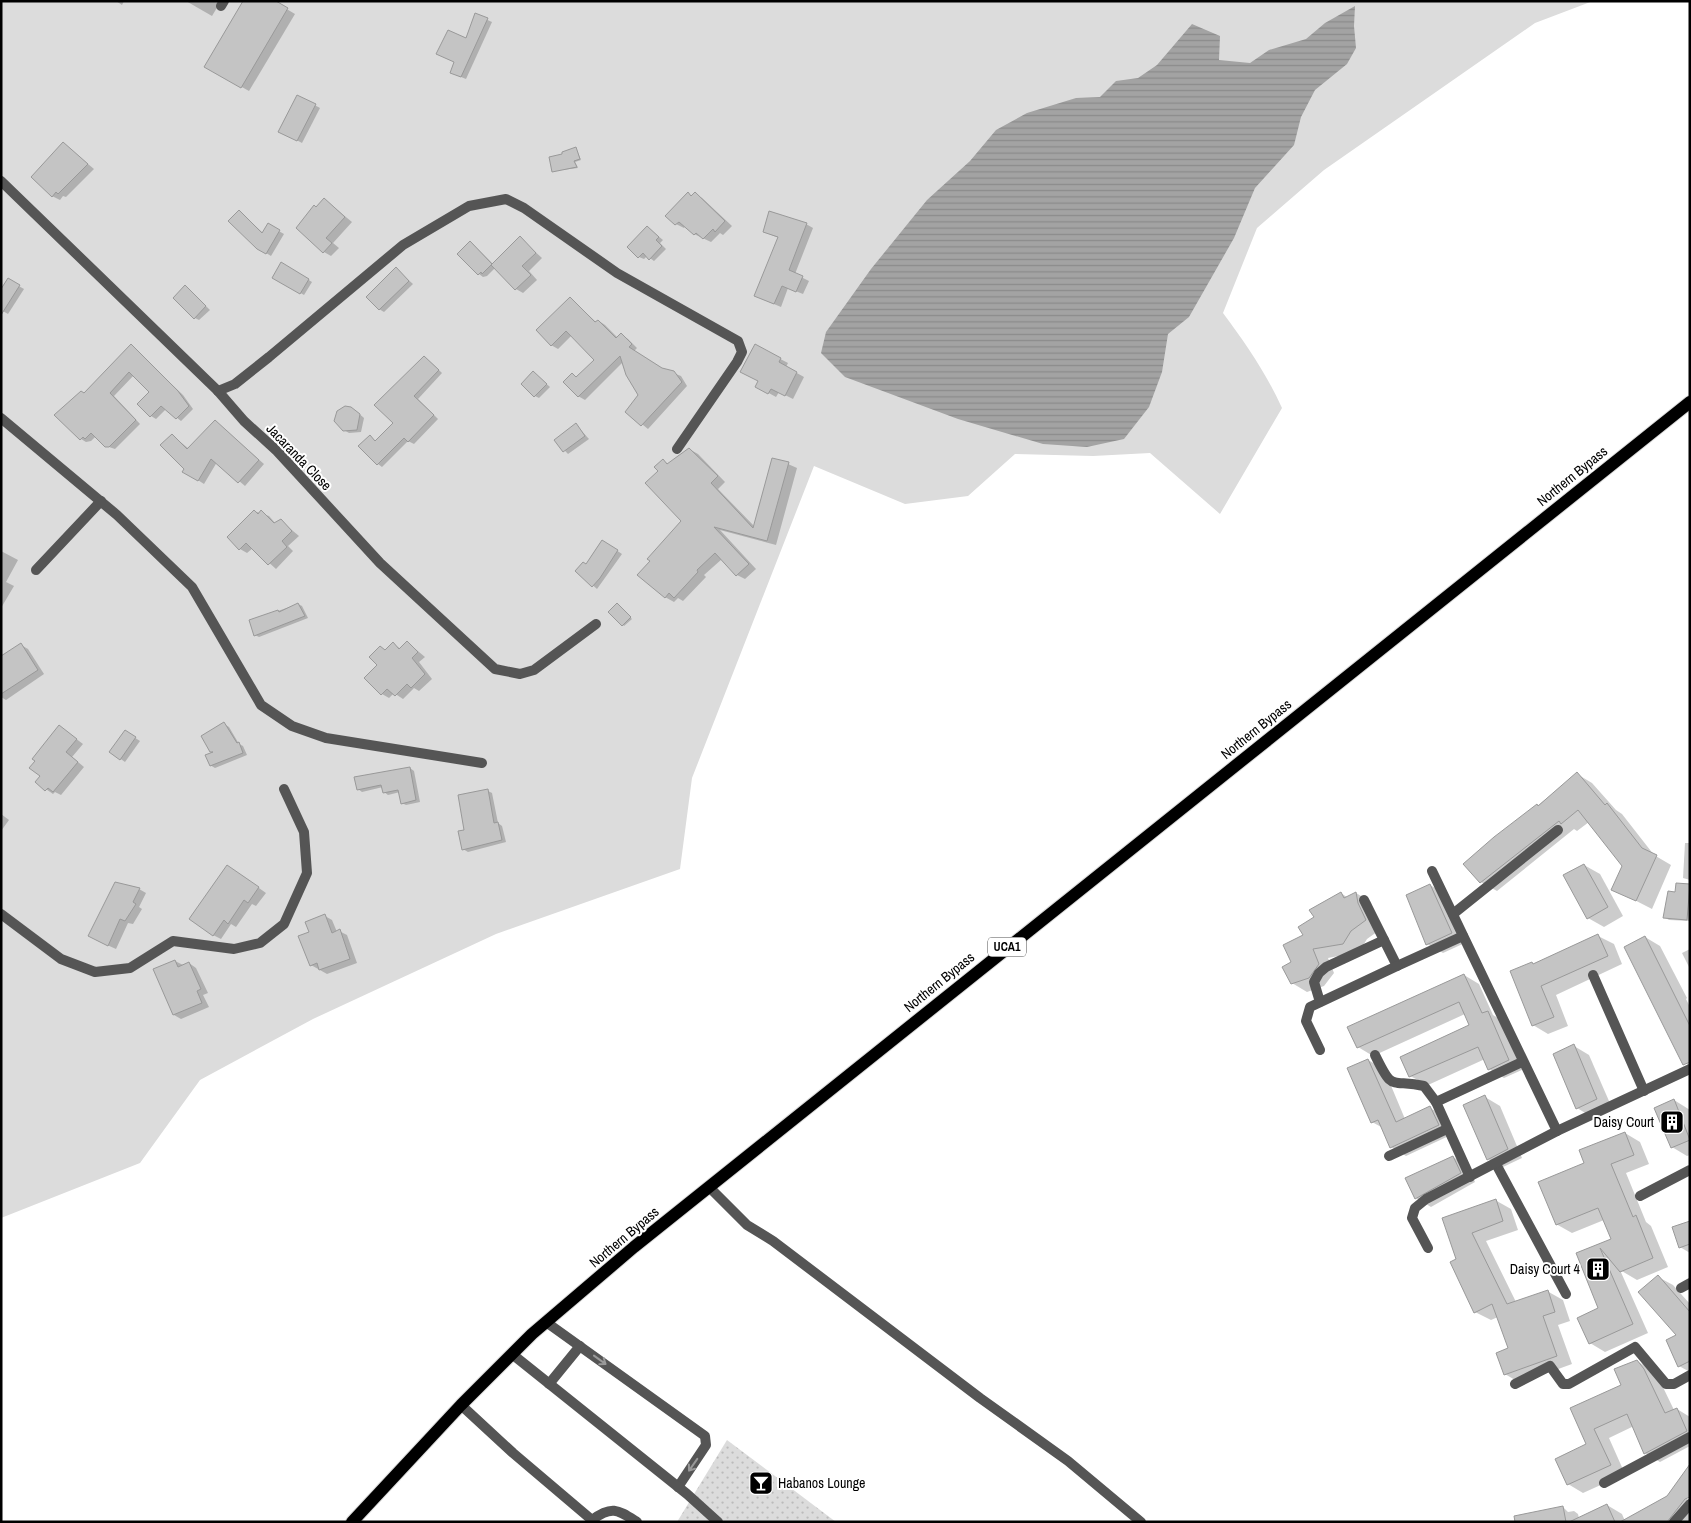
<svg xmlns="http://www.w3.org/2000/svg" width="1691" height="1523" viewBox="0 0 1691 1523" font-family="'Archivo Narrow',sans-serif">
<defs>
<pattern id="grass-dots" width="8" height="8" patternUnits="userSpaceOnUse" patternTransform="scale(1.25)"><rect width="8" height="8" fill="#dcdcdc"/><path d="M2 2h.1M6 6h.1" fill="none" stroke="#bbb" stroke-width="1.8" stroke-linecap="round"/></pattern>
<pattern id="water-rules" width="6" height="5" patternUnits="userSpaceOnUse" patternTransform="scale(1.25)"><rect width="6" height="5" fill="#a3a3a3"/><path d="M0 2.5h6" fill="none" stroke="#8b8b8b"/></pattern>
</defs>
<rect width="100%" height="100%" fill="#fff"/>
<polygon fill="url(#grass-dots)" points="727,1440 836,1522 677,1522"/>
<path fill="#dcdcdc" d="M1 1H1593L1535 23 1324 170 1257 228 1223 313C1246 344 1266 373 1282 408L1220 514 1150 453 1093 456 1015 454 968 496 905 504 814 466 692 778 680 869 496 934 313 1019 200 1080 140 1163 1 1218Z"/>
<polygon fill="url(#water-rules)" points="1355,6 1354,26 1356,48 1347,64 1315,90 1301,117 1294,145 1255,188 1234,238 1189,317 1168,334 1162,372 1149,407 1124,439 1087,447 1043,444 958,419 845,377 821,353 826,332 871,269 927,200 970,161 996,130 1027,113 1076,98 1100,97 1116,81 1138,78 1157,65 1192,24 1220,36 1219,60 1250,63 1269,50 1306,39 1325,23"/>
<g fill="#0003">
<polygon points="116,1 124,1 122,5"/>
<polygon points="186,1 221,1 212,16"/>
<polygon points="273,1 295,14 249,91 206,67"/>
<polygon points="476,15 492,22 466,79 456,75"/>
<polygon points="298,96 320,108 302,143 280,131"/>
<polygon points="64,144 94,169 66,197 63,196 60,200 52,196"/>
<polygon points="576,148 581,160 575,162 578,168 553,171 564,155"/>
<polygon points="688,194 692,196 695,194 702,198 732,226 723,235 720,233 711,242 694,234 685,226 684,228 676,224"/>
<polygon points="325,200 352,222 333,243 339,248 331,256 324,252 317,208"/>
<polygon points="239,211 263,233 268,225 284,234 271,256 258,248"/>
<polygon points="806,224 813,228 795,274 809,281 803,294 788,288 781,307 762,299 779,238 764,232"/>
<polygon points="647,227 663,240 660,243 666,249 654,261 647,256 644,259 639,257"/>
<polygon points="520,238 542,258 529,271 537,280 523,293 516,289 495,268 487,276 483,277 479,274 471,242 493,264"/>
<polygon points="282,264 312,282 304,295 274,277"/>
<polygon points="396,269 413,284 384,312 379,309"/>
<polygon points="8,280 24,289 8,314 1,310"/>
<polygon points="186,287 210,310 199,320 195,318"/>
<polygon points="570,298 597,323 599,321 605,325 618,338 622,335 628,339 637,348 634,351 663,369 681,376 687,386 648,429 627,412 640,395 623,362 585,400 578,396 572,374 578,378 596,360 572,335 558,349 551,345"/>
<polygon points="131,346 183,395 193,409 181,421 166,409 156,419 151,416 151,392 134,375 114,396 140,424 115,449 106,446 96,436 91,441 86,442 81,439 84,394"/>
<polygon points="755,346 788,363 786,367 804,377 793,399 779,392 776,397 756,386 759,381"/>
<polygon points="425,357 442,373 418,399 438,419 414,444 408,441 382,467 378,464 370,437 377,442 394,423"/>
<polygon points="534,373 550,387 539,398 535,396"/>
<polygon points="356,411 364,418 361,432 349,433 344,430"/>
<polygon points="215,421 264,464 245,486 217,462 204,484 184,471 185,469 172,435 189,449"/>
<polygon points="576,425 589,439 568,454 555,440"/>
<polygon points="689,449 698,454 725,482 718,489 755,527 788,464 797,468 776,545 720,530 756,569 745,579 737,575 722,559 704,575 706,577 683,601 678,598 674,602 665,597 683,521 659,471 663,461 669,464"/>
<polygon points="254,511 269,516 276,524 281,521 299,536 288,546 293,551 276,569 253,548 247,553 240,549"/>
<polygon points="607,544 622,554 597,589 577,571 586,566"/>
<polygon points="1,551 18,560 6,582 14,586 1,608"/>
<polygon points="298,604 302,606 308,618 259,637 255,635 278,611"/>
<polygon points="619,606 632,619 624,626 623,625"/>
<polygon points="407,642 425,657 419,662 432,679 419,691 414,688 403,699 394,693 389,698 382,694 379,665 386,651 393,644 401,649"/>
<polygon points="21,645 28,649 44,674 6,700 1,697 1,658"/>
<polygon points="224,724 229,727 239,744 243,746 247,755 215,768 210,765 214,753 211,751"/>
<polygon points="59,726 83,744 72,757 84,767 61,795 55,792 53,794 36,782 41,776"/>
<polygon points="129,734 140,741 125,762 111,752"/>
<polygon points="410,768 414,771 420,802 406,805 402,803 400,792 388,795 384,792 383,787 362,792 358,789"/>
<polygon points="1577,774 1592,783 1616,810 1622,814 1654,855 1671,865 1652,909 1613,889 1623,866 1589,822 1577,831 1574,829 1497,891 1481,882 1465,864"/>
<polygon points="488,791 492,793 498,823 502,826 506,842 468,852 463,849 466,831"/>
<polygon points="1,814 9,820 1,831"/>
<polygon points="1685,843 1690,843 1690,880 1683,878"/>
<polygon points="1584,865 1600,874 1623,916 1604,927 1588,918"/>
<polygon points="235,871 266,893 256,906 252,904 236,927 231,924 221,939 213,935"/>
<polygon points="1430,885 1445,894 1467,942 1443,953 1427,944"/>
<polygon points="139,889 146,893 139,907 142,909 133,924 128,923 116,949 96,940"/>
<polygon points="1676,891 1690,896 1690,921 1669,920 1664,917"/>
<polygon points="1341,893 1348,898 1356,893 1371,902 1373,913 1381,929 1367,939 1359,952 1328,958 1334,973 1324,986 1307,992 1292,983 1293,963 1315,918"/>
<polygon points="325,916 332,920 337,932 339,931 347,935 357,963 327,974 311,965 311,933"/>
<polygon points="1598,936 1614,944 1622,964 1556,995 1568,1026 1548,1034 1533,1025 1534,965"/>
<polygon points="1645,937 1660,946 1687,998 1686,999 1690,1007 1690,1066 1683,1062"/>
<polygon points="1690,949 1690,969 1682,953"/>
<polygon points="175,961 183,965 189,963 196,968 208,993 203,995 209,1007 181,1019 174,1015"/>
<polygon points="1464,975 1479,984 1493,1015 1503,1021 1524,1069 1504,1078 1489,1069 1485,1059 1428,1085 1410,1076 1470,1026 1465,1014 1373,1056 1358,1047"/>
<polygon points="1574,1046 1589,1055 1612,1108 1592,1117 1577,1108"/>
<polygon points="1368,1060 1384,1069 1405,1119 1430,1108 1446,1117 1453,1134 1406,1156 1391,1147 1383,1128 1372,1122"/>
<polygon points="1485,1097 1500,1106 1522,1158 1503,1167 1488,1159"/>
<polygon points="1674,1100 1690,1110 1690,1155 1687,1156 1672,1147"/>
<polygon points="1625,1133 1640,1142 1649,1164 1626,1173 1646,1222 1651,1226 1668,1267 1637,1280 1620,1270 1648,1333 1605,1352 1590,1343 1600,1309 1578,1253 1613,1239 1604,1220 1572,1233 1556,1224 1586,1164"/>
<polygon points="1453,1157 1468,1166 1475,1182 1431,1207 1416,1198"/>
<polygon points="1495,1200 1511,1209 1518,1230 1486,1241 1516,1302 1547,1291 1563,1300 1570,1321 1558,1325 1572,1364 1520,1383 1505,1374 1509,1349 1498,1317 1491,1320 1475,1312 1443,1219"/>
<polygon points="1690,1223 1690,1253 1680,1247"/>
<polygon points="1658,1277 1673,1285 1690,1304 1690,1372 1679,1366 1678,1336"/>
<polygon points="1637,1361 1652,1370 1659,1379 1674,1410 1677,1409 1690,1417 1690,1446 1660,1462 1645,1453 1634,1426 1609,1438 1625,1474 1583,1493 1568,1484 1588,1445 1571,1409 1622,1386"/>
<polygon points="1687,1497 1687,1500 1690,1499 1689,1522 1580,1522 1607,1505 1622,1514 1625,1521"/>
<polygon points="1563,1507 1568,1512 1574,1511 1578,1514 1580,1522 1536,1522"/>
</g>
<g fill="#c4c4c4" stroke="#999">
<polygon points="243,1 276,1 288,8 241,88 204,67"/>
<polygon points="475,13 488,18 461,77 450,73 454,62 436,54 448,30 466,38"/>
<polygon points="297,95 316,104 297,141 278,132"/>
<polygon points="63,142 88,164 58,194 56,192 52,197 31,177"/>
<polygon points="576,147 580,159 574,161 577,167 552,172 549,157 562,154 562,152"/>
<polygon points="688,192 691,196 695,192 725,221 715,232 713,229 703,239 696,233 694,235 679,222 675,225 665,216"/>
<polygon points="324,198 345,217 326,238 332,243 323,253 296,228 314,205 316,207"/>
<polygon points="239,210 262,233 268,223 280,230 266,254 257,249 228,221"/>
<polygon points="769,211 807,223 789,270 803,276 796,292 782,286 774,304 754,296 778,237 763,232"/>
<polygon points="647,226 659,237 656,240 662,246 649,260 643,253 638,258 627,247"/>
<polygon points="520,236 536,253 522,266 531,275 515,290 491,265"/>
<polygon points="470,241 492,264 482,274 481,272 478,275 457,254"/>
<polygon points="281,262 309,279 300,294 272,278"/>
<polygon points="396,267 409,281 379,310 366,297"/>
<polygon points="8,278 20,285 1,315 1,289"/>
<polygon points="185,285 206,306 194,319 173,298"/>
<polygon points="570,297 595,322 598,320 616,338 621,333 632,344 629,347 662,368 674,371 682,382 641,426 625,412 638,395 626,375 620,356 578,397 563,382 572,373 576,377 594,360 566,331 551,346 536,330"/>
<polygon points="131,344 178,391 189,406 176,419 161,406 150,417 137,404 149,392 129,372 110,393 136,420 109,447 105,447 91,433 85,439 83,437 80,440 54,415 81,391 84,393"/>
<polygon points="755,344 781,358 779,362 797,372 785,396 771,389 768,394 755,387 758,381 740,372"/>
<polygon points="424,356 439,370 414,396 434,415 408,442 404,438 377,465 358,446 370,435 375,441 393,423 374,405"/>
<polygon points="533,371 547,384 534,397 521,384"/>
<polygon points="345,406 351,407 360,414 357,430 343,431 334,421 337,411"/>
<polygon points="215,420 259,460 238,483 211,459 198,481 182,472 184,469 160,445 172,434 187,449"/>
<polygon points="576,423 585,436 563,452 554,440"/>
<polygon points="689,448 718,476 711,483 753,528 772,458 789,462 767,541 714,527 749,564 736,576 715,553 697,570 698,572 674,598 669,593 665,598 637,575 650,561 647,559 681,521 645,483 658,471 654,467 663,459 667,464"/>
<polygon points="254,510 258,514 261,510 274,523 281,519 292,531 282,541 287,547 268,565 246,543 239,550 227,537"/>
<polygon points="602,540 618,550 600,578 592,587 575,571 583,562 586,564"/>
<polygon points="298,603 305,616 254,636 249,620 278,610 279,612"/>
<polygon points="617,603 631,617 622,626 608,612"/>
<polygon points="407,641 418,652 412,658 425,674 411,688 407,684 395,696 387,689 381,695 364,678 377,665 369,657 380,646 385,650 393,642 399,649"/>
<polygon points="21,643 38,670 1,694 1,656"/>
<polygon points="224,722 237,743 239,742 243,753 210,766 205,755 213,752 210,752 201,736"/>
<polygon points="59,725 77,739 66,752 78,762 53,792 48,788 45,791 35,782 40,776 29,768 35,761 32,759"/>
<polygon points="125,730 136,737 120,760 109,752"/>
<polygon points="410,767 416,800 401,804 398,790 383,793 381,785 357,790 354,777"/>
<polygon points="1577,772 1605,805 1607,803 1642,848 1657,855 1636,901 1611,890 1622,866 1578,810 1561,824 1559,821 1480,883 1463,864 1494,837 1537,804 1538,806"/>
<polygon points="488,789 494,823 498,822 502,840 462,850 458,831 464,830 458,795"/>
<polygon points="1584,864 1608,907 1587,919 1563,875"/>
<polygon points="227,865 259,887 248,903 244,900 228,924 224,920 213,936 189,919"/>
<polygon points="115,882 140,888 133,902 136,904 125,921 120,919 108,946 88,936"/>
<polygon points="1676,883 1690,884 1687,920 1663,918 1668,891 1675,892"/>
<polygon points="1430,884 1452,933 1426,945 1406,895"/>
<polygon points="1341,892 1344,898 1356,892 1358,903 1366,920 1351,931 1343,944 1313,949 1319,964 1309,978 1291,984 1282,967 1291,962 1283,945 1303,935 1298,927 1314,917 1309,910"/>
<polygon points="325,914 332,933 340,929 350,959 319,970 317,963 310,966 298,936 309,932 305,922"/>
<polygon points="1598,934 1608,956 1541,986 1554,1017 1532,1026 1510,971 1532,962 1533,964"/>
<polygon points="1645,936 1690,1026 1690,1062 1683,1065 1624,947"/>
<polygon points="175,960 178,967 189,962 201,989 197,991 202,1003 173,1015 153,969"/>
<polygon points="1464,974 1482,1013 1488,1011 1509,1060 1488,1070 1478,1047 1409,1077 1400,1057 1469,1025 1459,1002 1357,1048 1347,1027"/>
<polygon points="1574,1044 1597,1099 1576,1109 1553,1054"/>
<polygon points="1368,1059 1396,1122 1430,1106 1439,1125 1390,1148 1378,1120 1371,1123 1347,1068"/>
<polygon points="1485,1095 1508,1149 1487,1160 1463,1105"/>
<polygon points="1674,1099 1690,1140 1671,1148 1654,1108"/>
<polygon points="1625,1132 1634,1155 1611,1164 1633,1217 1636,1215 1653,1258 1620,1272 1600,1248 1633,1324 1589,1344 1577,1318 1598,1308 1576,1253 1611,1239 1598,1208 1556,1225 1538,1182 1584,1163 1579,1150"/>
<polygon points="1453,1156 1461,1173 1415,1199 1405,1178"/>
<polygon points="1496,1199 1503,1221 1472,1233 1507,1304 1548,1290 1555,1312 1543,1316 1557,1356 1504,1375 1496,1353 1508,1348 1492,1304 1474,1313 1450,1262 1456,1259 1442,1218"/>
<polygon points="1690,1221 1690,1244 1679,1248 1672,1227"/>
<polygon points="1658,1275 1690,1312 1690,1361 1678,1367 1666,1340 1676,1335 1638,1292"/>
<polygon points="1637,1360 1644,1369 1665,1413 1677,1408 1687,1431 1644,1454 1627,1414 1594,1429 1611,1465 1567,1485 1555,1459 1586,1444 1570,1408 1621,1385 1614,1369"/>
<polygon points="1690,1464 1690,1497 1685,1499 1667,1522 1620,1522 1667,1496"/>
<polygon points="1607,1504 1615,1522 1569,1522"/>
<polygon points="1563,1506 1566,1522 1515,1522 1514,1516"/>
</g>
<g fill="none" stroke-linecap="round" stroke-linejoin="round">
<g stroke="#dbdbdb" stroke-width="14">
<polyline id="primary" points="352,1522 461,1405 532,1334 634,1247 1690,402"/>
</g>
<g stroke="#555" stroke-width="10">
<polyline points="221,6 224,1"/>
<polyline points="1593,975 1644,1091"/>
<polyline points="1320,1002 1314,982 1319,973 1326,967 1384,940"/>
<polyline points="709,1187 747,1225 773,1241 980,1398 1068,1461 1141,1522"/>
<polyline points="546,1322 705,1436 706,1445 678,1487"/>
<polyline points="512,1354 687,1494 718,1522"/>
<polyline points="549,1384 580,1346"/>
<path d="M461 1405 513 1453 592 1520C612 1505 618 1510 637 1522"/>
</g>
<g stroke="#555" stroke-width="10">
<polyline points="1,181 218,391 244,421 277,451 380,563 495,669 520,674 534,670 596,624"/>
<polyline points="218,391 235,384 269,357 403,245 469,206 506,199 524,208 617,273 738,341 742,352 737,362 677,449"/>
<polyline points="1,418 117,515 192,587 261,705 292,726 326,738 482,763"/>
<polyline points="36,570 101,501"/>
<polyline points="1432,871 1557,1131"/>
<polyline points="1364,900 1397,966 1463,936"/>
<polyline points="1,914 61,959 95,972 130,968 173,941 234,949 260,943 284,924 307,873 304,832 284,789"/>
<polyline points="1453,914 1558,830"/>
<polyline points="1320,1050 1306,1021 1310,1007 1397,966"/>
<path d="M1375 1055C1393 1092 1389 1079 1424 1086L1436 1102"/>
<polyline points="1389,1156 1447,1129"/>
<polyline points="1496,1164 1566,1294"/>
<polyline points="1470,1177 1436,1102 1522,1062"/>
<polyline points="1640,1196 1690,1170"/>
<polyline points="1428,1248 1412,1218 1415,1208 1426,1199 1557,1131 1690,1069"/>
<polyline points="1681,1288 1690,1283"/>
<polyline points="1515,1384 1550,1366 1563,1384 1569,1384 1635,1347 1666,1384 1674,1384 1690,1375"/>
<polyline points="1604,1483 1690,1437"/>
<polyline points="1674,1522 1690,1504"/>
</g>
<use href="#primary" stroke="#000" stroke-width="12"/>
</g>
<defs><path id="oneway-shaft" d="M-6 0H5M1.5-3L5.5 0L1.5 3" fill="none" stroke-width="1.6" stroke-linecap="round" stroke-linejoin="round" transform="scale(1.25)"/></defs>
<g stroke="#999">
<use href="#oneway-shaft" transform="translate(600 1360) rotate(36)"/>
<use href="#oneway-shaft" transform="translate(693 1465) rotate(125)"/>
</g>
<defs>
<g id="building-square" transform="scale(1.25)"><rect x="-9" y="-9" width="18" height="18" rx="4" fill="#000" stroke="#fff"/><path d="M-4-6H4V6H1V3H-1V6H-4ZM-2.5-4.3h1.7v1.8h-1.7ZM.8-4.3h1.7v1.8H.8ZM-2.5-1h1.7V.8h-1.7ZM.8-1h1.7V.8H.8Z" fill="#fff"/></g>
<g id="bar-square" transform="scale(1.25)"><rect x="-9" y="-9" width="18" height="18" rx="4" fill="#000" stroke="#fff"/><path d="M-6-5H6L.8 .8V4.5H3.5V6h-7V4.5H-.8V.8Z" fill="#fff"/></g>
</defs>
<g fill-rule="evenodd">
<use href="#building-square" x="1672" y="1122"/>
<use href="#building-square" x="1598" y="1269"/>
<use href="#bar-square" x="761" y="1483"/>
</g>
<g text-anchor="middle" stroke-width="4" stroke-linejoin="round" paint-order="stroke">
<rect fill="#fff" stroke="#4c4c4c" stroke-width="1" x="988" y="937.5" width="38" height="19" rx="4"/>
<g font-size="12" font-weight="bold" fill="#000">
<text x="1007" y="951">UCA1</text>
</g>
<g font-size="14" fill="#000" stroke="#fff">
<text transform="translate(299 457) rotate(46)" y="5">Jacaranda Close</text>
<text transform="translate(1572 476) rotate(-39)" y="5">Northern Bypass</text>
<text transform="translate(1256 729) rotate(-39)" y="5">Northern Bypass</text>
<text transform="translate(939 982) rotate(-39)" y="5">Northern Bypass</text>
<text transform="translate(624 1237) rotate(-40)" y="5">Northern Bypass</text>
</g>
<g font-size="14" fill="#000" stroke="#fff" text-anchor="end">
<text x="1654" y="1127">Daisy Court</text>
<text x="1580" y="1274">Daisy Court 4</text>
<text x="778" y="1488" text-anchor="start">Habanos Lounge</text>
</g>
</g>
<rect width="1691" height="1523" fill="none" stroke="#000000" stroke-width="5"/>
</svg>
